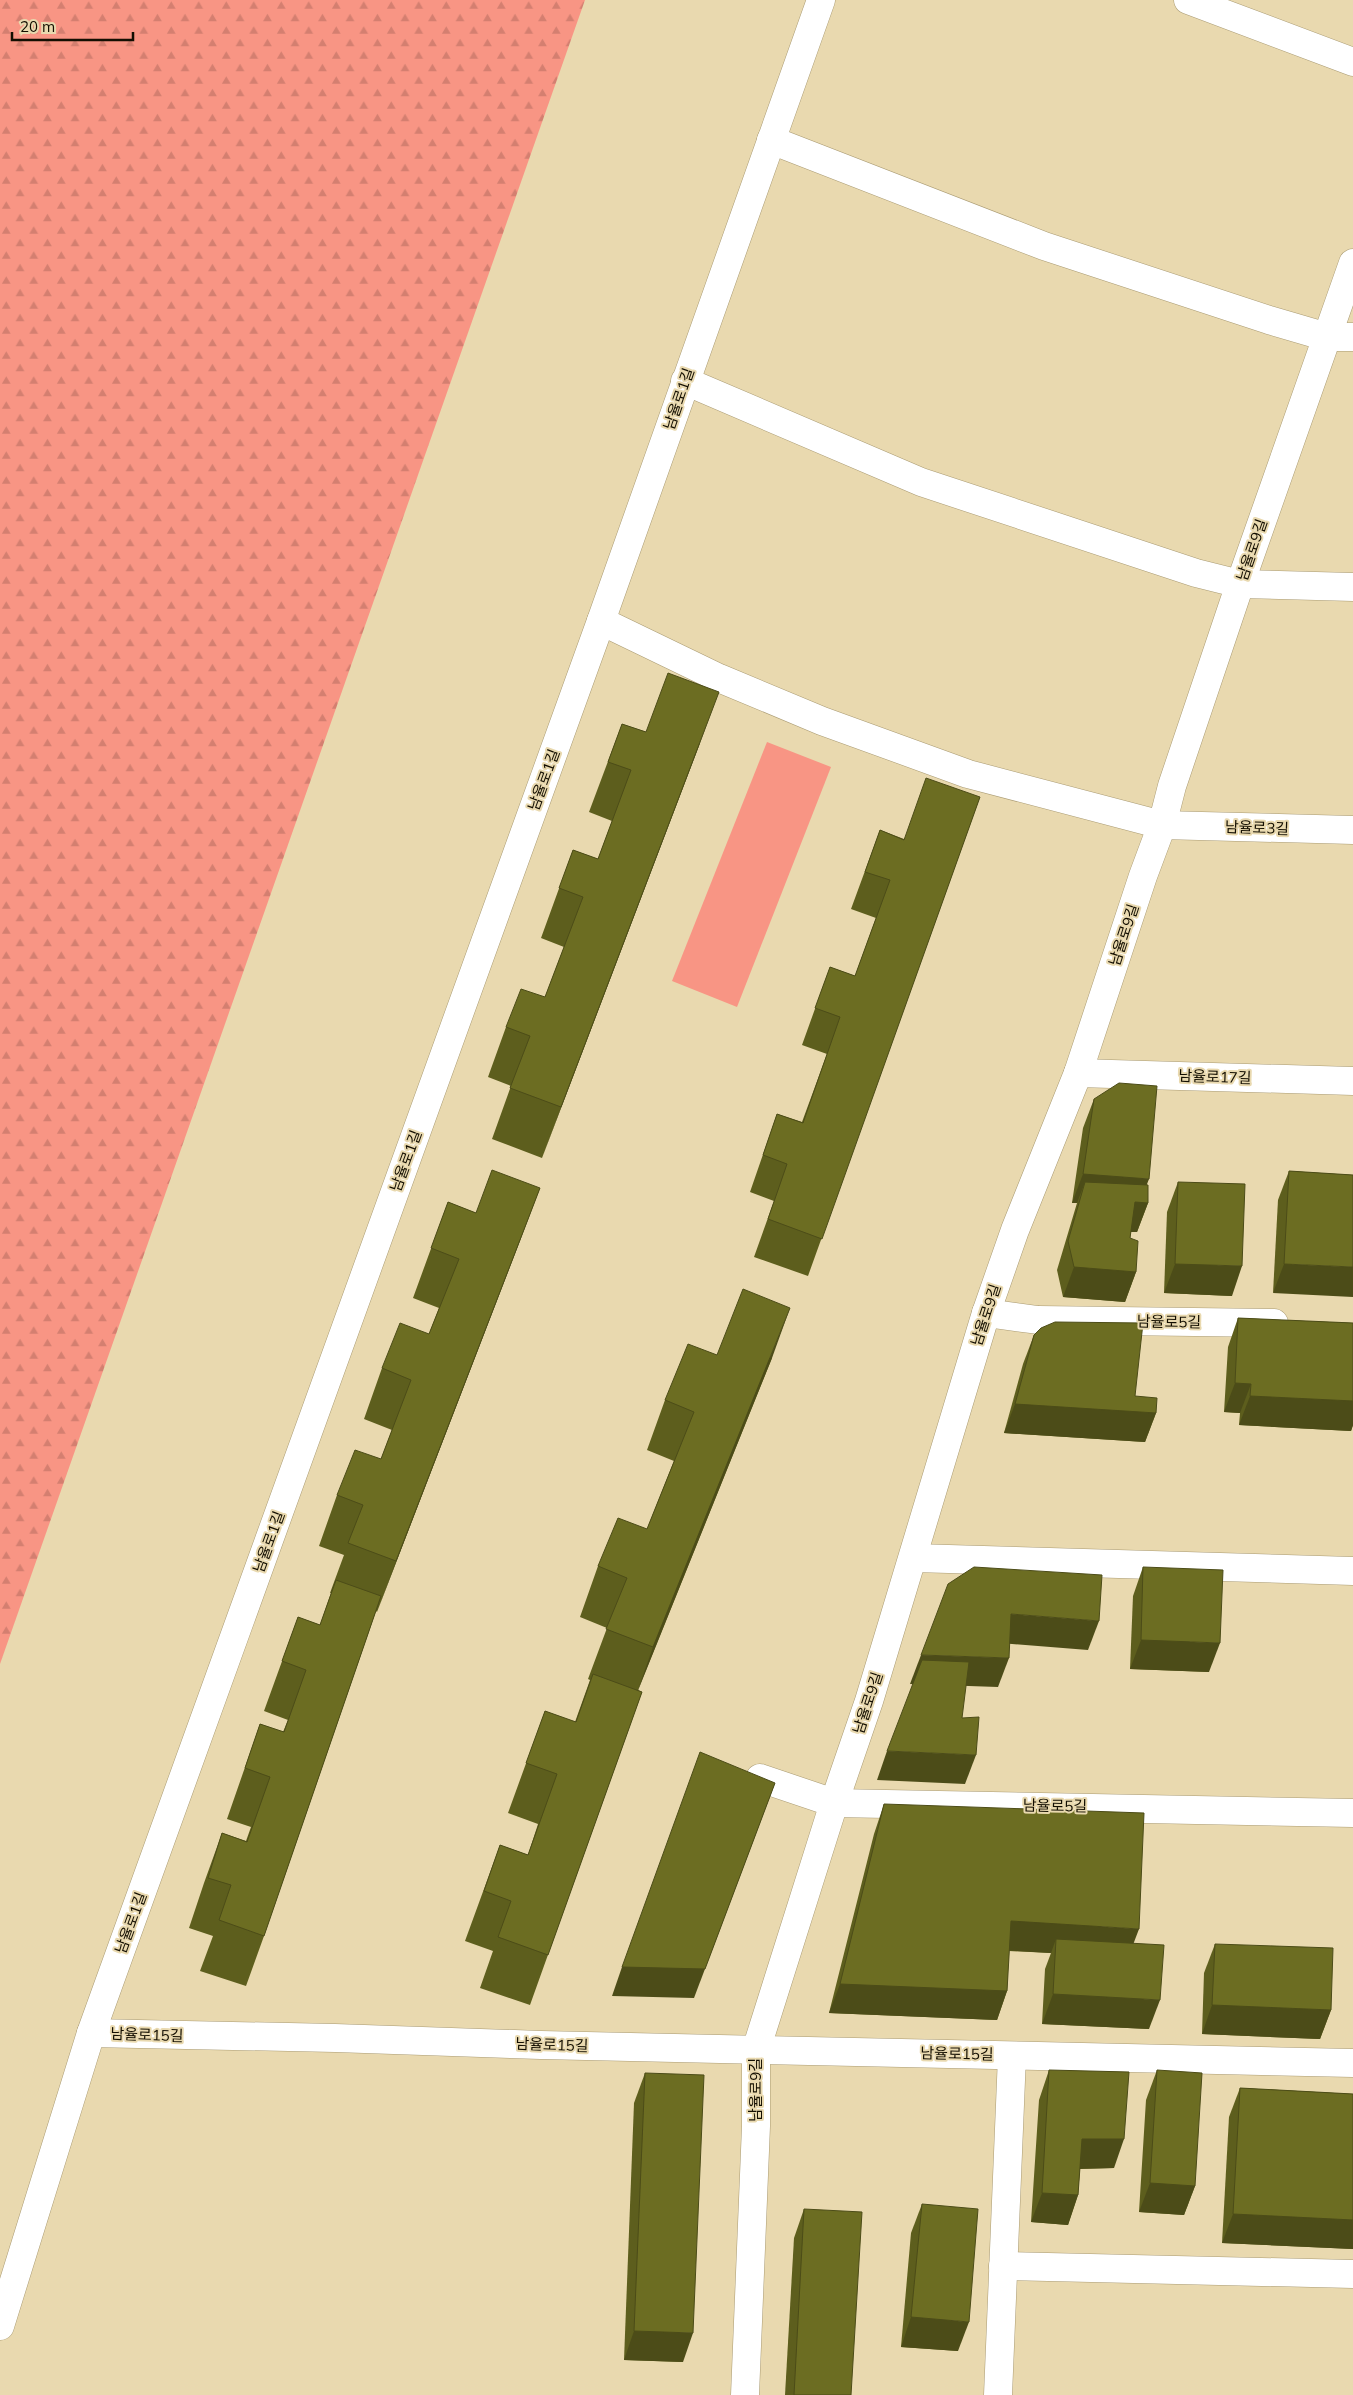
<svg xmlns="http://www.w3.org/2000/svg" width="1353" height="2395" viewBox="0 0 1353 2395" font-family="Mulish,'Noto Sans KR',sans-serif">
<defs>
<pattern id="forest-firs" width="22" height="20" patternUnits="userSpaceOnUse" patternTransform="scale(1.25)"><rect width="22" height="20" fill="#f89584"/><path d="M5 1l3.5 6h-7zM16 11l3.5 6h-7z" fill="#d47f70"/></pattern>
</defs>
<rect width="100%" height="100%" fill="#e9d9af"/>
<polygon fill="url(#forest-firs)" points="0,0 585,0 0,1664"/>
<polygon fill="#f89584" points="767,742 831,767 737,1007 672,981"/>
<g fill="none" stroke-linecap="round" stroke-linejoin="round">
<g stroke="#aa9b73" stroke-width="29">
<g id="street">
<polyline points="1188,0 1353,62"/>
<polyline points="771,140 1044,246 1269,320 1327,337 1353,337"/>
<polyline points="685,381 921,482 1196,573 1240,584 1353,587"/>
<polyline points="601,621 719,678 822,721 968,774 1162,825 1353,830"/>
<polyline points="1078,1073 1353,1081"/>
<polyline points="986,1313 1038,1320 1274,1323"/>
<polyline points="914,1558 1353,1571"/>
<polyline points="760,1778 834,1803 1353,1813"/>
<polyline points="91,2033 335,2038 541,2045 1353,2063"/>
<polyline points="1003,2266 1353,2274"/>
<polyline points="0,2326 91,2033 601,621 821,0"/>
<polyline points="745,2395 756,2126 756,2050 834,1803 869,1701 986,1313 1015,1230 1078,1073 1143,876 1162,825 1172,786 1240,584 1353,263"/>
<polyline points="998,2395 1012,2056"/>
</g>
</g>
<use href="#street" stroke="#fff" stroke-width="28"/>
</g>
<g fill="#5d5e1d">
<polygon points="622,724 646,732 700,743 542,1158 492,1139 511,1086 488,1077 506,1027 545,997 564,947 541,938 573,850 598,859 612,821 589,812"/>
<polygon points="980,797 808,1276 754,1257 774,1201 750,1192 777,1114 802,1122 827,1054 802,1045 830,967 855,976 876,918 851,909 880,830 904,839"/>
<polygon points="1094,1099 1147,1185 1148,1203 1137,1232 1131,1232 1130,1238 1136,1272 1125,1302 1063,1297 1057,1270 1077,1203 1072,1203 1083,1128"/>
<polygon points="1289,1171 1353,1175 1273,1293 1278,1200"/>
<polygon points="1178,1182 1232,1296 1164,1293 1167,1212"/>
<polygon points="540,1188 521,1238 377,1612 376,1611 264,1936 246,1986 200,1971 213,1936 189,1928 204,1883 222,1833 246,1841 251,1827 227,1819 260,1724 283,1732 288,1720 264,1711 298,1617 320,1625 331,1593 330,1593 344,1555 319,1546 337,1495 381,1459 392,1430 364,1419 382,1368 429,1334 439,1308 413,1298 448,1202 476,1213"/>
<polygon points="1238,1318 1353,1323 1353,1425 1351,1431 1239,1425 1240,1413 1224,1412 1228,1347"/>
<polygon points="1034,1335 1135,1396 1156,1413 1145,1442 1004,1433 1023,1364"/>
<polygon points="717,1355 772,1358 638,1690 642,1692 530,2005 480,1988 493,1951 465,1941 500,1845 528,1855 538,1824 508,1813 545,1711 575,1722 590,1680 588,1679 607,1628 580,1617 598,1566 647,1529 674,1461 647,1450 665,1400"/>
<polygon points="1143,1567 1209,1672 1130,1669 1133,1596"/>
<polygon points="884,1804 1133,1944 1149,2029 1042,2024 1045,1969 1051,1953 1009,1951 1007,1991 997,2020 829,2013 874,1834"/>
<polygon points="1215,1944 1331,2010 1320,2039 1202,2034 1204,1973"/>
<polygon points="1049,2070 1114,2168 1080,2169 1078,2195 1068,2225 1031,2222 1039,2100"/>
<polygon points="1157,2070 1195,2186 1184,2215 1139,2212 1146,2100"/>
<polygon points="645,2073 683,2362 624,2360 634,2103"/>
<polygon points="1240,2088 1353,2094 1353,2249 1222,2243 1229,2117"/>
<polygon points="922,2204 958,2351 901,2347 911,2233"/>
<polygon points="804,2209 851,2395 785,2395 794,2238"/>
</g>
<g fill="#4c4c18">
<polygon points="719,692 700,743 542,1158 561,1107"/>
<polygon points="1083,1174 1149,1179 1140,1202 1148,1203 1137,1232 1124,1232 1085,1182 1077,1203 1072,1203"/>
<polygon points="540,1188 521,1238 377,1612 396,1561"/>
<polygon points="1175,1264 1242,1266 1232,1296 1164,1293"/>
<polygon points="1284,1264 1353,1267 1353,1297 1273,1293"/>
<polygon points="1074,1267 1136,1272 1125,1302 1063,1297"/>
<polygon points="790,1308 772,1358 635,1698 653,1647"/>
<polygon points="1235,1383 1251,1384 1240,1413 1224,1412"/>
<polygon points="1250,1396 1353,1401 1353,1425 1351,1431 1239,1425"/>
<polygon points="1015,1404 1156,1413 1145,1442 1004,1433"/>
<polygon points="1011,1614 1099,1621 1088,1650 1000,1643"/>
<polygon points="1141,1640 1220,1643 1209,1672 1130,1669"/>
<polygon points="921,1655 1009,1658 998,1687 910,1684"/>
<polygon points="887,1751 976,1755 965,1784 877,1780"/>
<polygon points="775,1783 694,1998 612,1996 622,1967"/>
<polygon points="1011,1921 1139,1929 1128,1958 1056,1939 1051,1953 1000,1950"/>
<polygon points="840,1984 1007,1991 997,2020 829,2013"/>
<polygon points="1053,1994 1160,2000 1149,2029 1042,2024"/>
<polygon points="1212,2005 1331,2010 1320,2039 1202,2034"/>
<polygon points="1082,2139 1124,2139 1114,2168 1071,2169"/>
<polygon points="1150,2183 1195,2186 1184,2215 1139,2212"/>
<polygon points="1042,2193 1078,2195 1068,2225 1031,2222"/>
<polygon points="1233,2214 1353,2220 1353,2249 1222,2243"/>
<polygon points="911,2317 969,2322 958,2351 901,2347"/>
<polygon points="634,2331 693,2333 683,2362 624,2360"/>
</g>
<g fill="#6c6d22" stroke="#4c4c18">
<polygon points="668,673 719,692 561,1107 510,1088 530,1036 506,1027 521,989 545,997 583,897 559,888 573,850 598,859 631,770 608,762 622,724 646,732"/>
<polygon points="926,778 980,797 822,1239 768,1219 787,1164 763,1155 777,1114 803,1123 840,1017 815,1008 830,967 855,976 890,880 865,872 880,830 904,840"/>
<polygon points="1119,1083 1157,1086 1149,1179 1083,1174 1094,1099"/>
<polygon points="492,1170 540,1188 396,1561 348,1543 363,1505 337,1495 355,1450 381,1459 411,1380 382,1368 400,1323 429,1334 459,1259 431,1248 448,1202 476,1213"/>
<polygon points="1289,1171 1353,1175 1353,1267 1284,1264"/>
<polygon points="1085,1182 1148,1185 1148,1203 1135,1202 1130,1238 1138,1241 1136,1272 1074,1267 1068,1241"/>
<polygon points="1178,1182 1245,1184 1242,1266 1175,1264"/>
<polygon points="743,1289 790,1308 653,1647 606,1629 627,1578 598,1566 618,1518 647,1529 694,1412 665,1400 688,1344 717,1355"/>
<polygon points="1238,1318 1353,1323 1353,1401 1250,1396 1251,1384 1235,1383"/>
<polygon points="1055,1322 1143,1323 1135,1396 1157,1398 1156,1413 1015,1404 1034,1335 1041,1328"/>
<polygon points="974,1567 1102,1575 1099,1621 1011,1614 1009,1658 921,1655 948,1584"/>
<polygon points="1143,1567 1223,1570 1220,1643 1141,1640"/>
<polygon points="336,1580 381,1596 264,1936 219,1920 231,1885 208,1878 222,1833 247,1842 270,1777 245,1768 260,1724 284,1732 306,1670 282,1661 298,1617 320,1625"/>
<polygon points="922,1660 969,1662 962,1718 979,1717 976,1755 887,1751"/>
<polygon points="593,1674 642,1692 548,1955 498,1937 511,1901 484,1891 500,1845 528,1855 557,1774 526,1763 545,1711 576,1722"/>
<polygon points="700,1752 775,1783 705,1969 622,1967"/>
<polygon points="884,1804 1144,1813 1139,1929 1011,1921 1007,1991 840,1984"/>
<polygon points="1056,1939 1164,1945 1160,2000 1053,1994"/>
<polygon points="1215,1944 1333,1948 1331,2010 1212,2005"/>
<polygon points="1049,2070 1129,2072 1124,2139 1082,2139 1078,2195 1042,2193"/>
<polygon points="1157,2070 1202,2073 1195,2186 1150,2183"/>
<polygon points="645,2073 704,2075 693,2333 634,2331"/>
<polygon points="1240,2088 1353,2094 1353,2220 1233,2214"/>
<polygon points="922,2204 978,2209 969,2322 911,2317"/>
<polygon points="804,2209 862,2212 851,2395 794,2395"/>
</g>
<g text-anchor="middle" stroke-width="4" stroke-linejoin="round" paint-order="stroke">
<g font-size="15" fill="#130e01" stroke="#e9d9af">
<text transform="translate(679 399) rotate(-71)" y="5">남율로1길</text>
<text transform="translate(1252 550) rotate(-71)" y="5">남율로9길</text>
<text transform="translate(544 780) rotate(-70)" y="5">남율로1길</text>
<text transform="translate(1257 828) rotate(2)" y="5">남율로3길</text>
<text transform="translate(1124 935) rotate(-72)" y="5">남율로9길</text>
<text transform="translate(1215 1077) rotate(2)" y="5">남율로17길</text>
<text transform="translate(406 1161) rotate(-70)" y="5">남율로1길</text>
<text transform="translate(986 1315) rotate(-72)" y="5">남율로9길</text>
<text transform="translate(1169 1322) rotate(1)" y="5">남율로5길</text>
<text transform="translate(269 1542) rotate(-70)" y="5">남율로1길</text>
<text transform="translate(868 1703) rotate(-72)" y="5">남율로9길</text>
<text transform="translate(1055 1806) rotate(1)" y="5">남율로5길</text>
<text transform="translate(131 1923) rotate(-70)" y="5">남율로1길</text>
<text transform="translate(147 2035) rotate(2)" y="5">남율로15길</text>
<text transform="translate(552 2045) rotate(2)" y="5">남율로15길</text>
<text transform="translate(957 2054) rotate(1)" y="5">남율로15길</text>
<text transform="translate(756 2090) rotate(-90)" y="5">남율로9길</text>
</g>
</g>
<path d="M12 32v8h121v-8" fill="none" stroke="#130e01" stroke-width="2.5"/>
<text x="20" y="32" font-size="15" fill="#130e01" stroke="#e9d9af" stroke-width="4" paint-order="stroke">20 m</text>
</svg>
